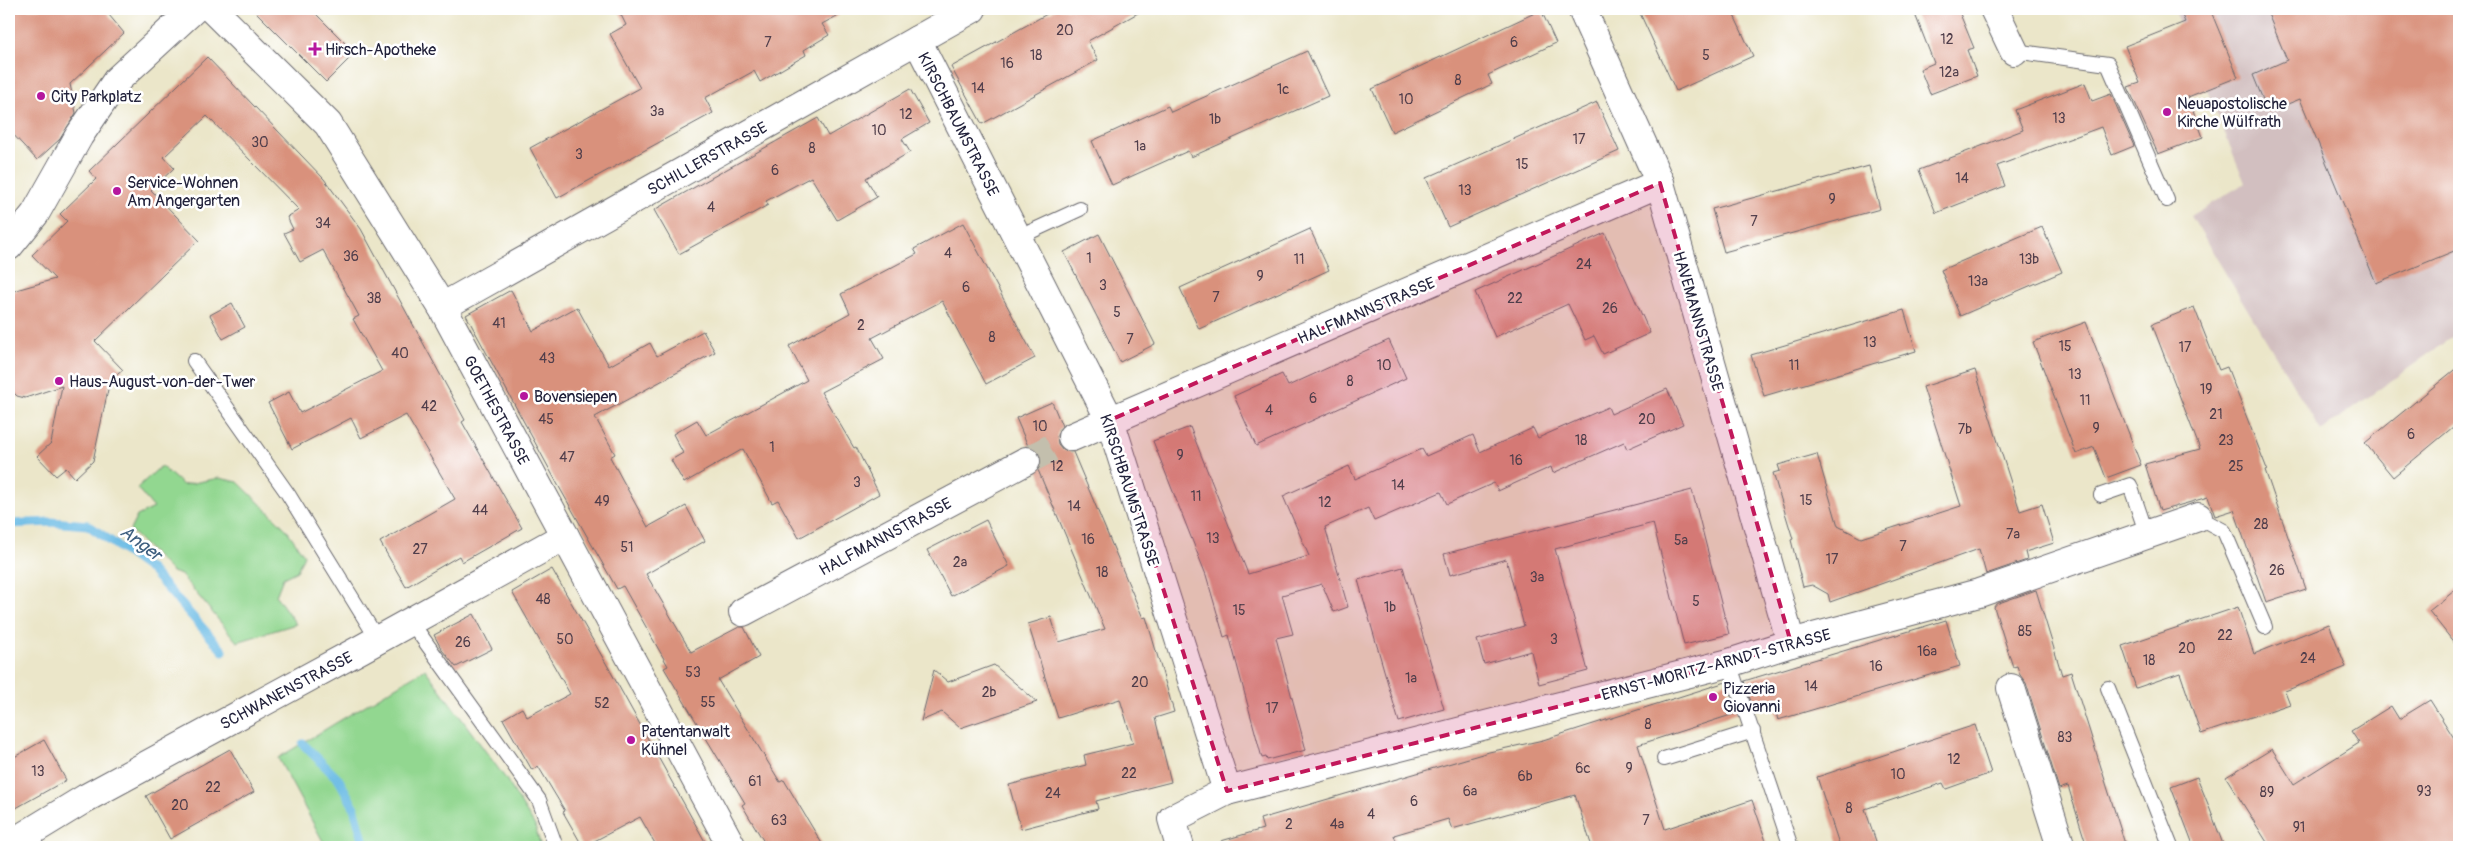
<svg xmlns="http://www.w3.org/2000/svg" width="2468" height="856" viewBox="0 0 2468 856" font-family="Pangolin,sans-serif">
<rect width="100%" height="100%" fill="#fff"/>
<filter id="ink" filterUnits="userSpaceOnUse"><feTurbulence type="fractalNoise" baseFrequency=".02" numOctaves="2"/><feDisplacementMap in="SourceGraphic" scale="10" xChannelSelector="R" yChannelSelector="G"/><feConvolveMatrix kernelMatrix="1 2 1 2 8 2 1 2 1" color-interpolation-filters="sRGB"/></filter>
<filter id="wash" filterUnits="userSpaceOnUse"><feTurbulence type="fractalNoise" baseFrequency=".0096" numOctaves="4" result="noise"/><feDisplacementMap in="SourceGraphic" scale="20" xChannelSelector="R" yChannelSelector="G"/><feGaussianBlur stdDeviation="1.12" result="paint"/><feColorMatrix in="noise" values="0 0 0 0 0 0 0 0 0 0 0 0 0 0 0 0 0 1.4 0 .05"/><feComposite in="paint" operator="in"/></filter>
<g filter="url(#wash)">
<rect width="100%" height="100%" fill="#ebe6c9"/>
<polygon fill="#d2bfc0" points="2174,9 2459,9 2459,332 2321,431 2191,216 2245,183"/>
<g fill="#92d790" stroke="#5a7c66">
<polygon points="161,466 183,485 219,478 238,482 286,529 304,555 297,571 283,578 276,596 296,624 237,642 181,575 172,572 130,530 137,516 154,508 137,488"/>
<polygon points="425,669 506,779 535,826 541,847 326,847 278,758"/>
</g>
<polygon fill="#68bae4" stroke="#456e90" points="9,161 12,164 15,179 9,187"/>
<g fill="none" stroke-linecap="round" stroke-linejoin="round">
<g stroke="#68bae4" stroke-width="9">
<polyline points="9,524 51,522 88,525 151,570 223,651"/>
<polyline points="303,744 339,780 354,807 365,847"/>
</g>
</g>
<g id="blocks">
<g fill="#d9917b">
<polygon points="9,9 104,9 124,33 70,84 76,113 60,139 37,160 9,130"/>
<polygon points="253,9 311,9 355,53 326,82"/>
<polygon points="618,9 850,9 822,24 829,35 804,50 806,55 760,82 754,71 705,98 713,113 557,198 530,148 640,88 610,34 626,25"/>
<polygon points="1056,9 1145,9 1088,41 1098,60 982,124 951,67"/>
<polygon points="1638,9 1731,9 1753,56 1676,91"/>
<polygon points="1913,9 1958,9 1974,48 1967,50 1977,76 1930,94 1920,69 1934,63"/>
<polygon points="2179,9 2210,9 2238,77 2188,97 2203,137 2158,154 2128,87 2140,83 2125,46 2185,22"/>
<polygon points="2266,9 2459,9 2459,249 2376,283 2300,99 2268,112 2253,75 2287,60"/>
<polygon points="1541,10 1556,43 1488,75 1492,84 1392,132 1372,89"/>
<polygon points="1307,51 1328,96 1191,157 1188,151 1112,185 1092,141 1168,106 1171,112"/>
<polygon points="207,57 324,179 361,229 465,420 462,422 522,528 462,562 459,556 406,587 380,542 455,499 406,415 361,438 351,418 292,449 268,403 289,392 300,413 382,371 353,319 359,316 323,250 300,262 284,233 293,229 287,217 299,210 207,116 164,157 174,168 151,190 199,240 95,341 123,370 110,380 93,461 75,478 66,468 56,476 37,456 51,443 62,386 25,398 17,396 10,389 9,295 16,290 55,279 32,255 67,221 60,214 96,179 89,171"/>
<polygon points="2085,83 2092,101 2111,94 2134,146 2112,155 2101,127 1997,166 2005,186 1936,213 1919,170 2023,130 2015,110"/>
<polygon points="910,89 929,123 902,139 910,152 866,178 877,197 837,220 811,177 766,201 768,205 679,254 654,210 818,118 828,136"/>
<polygon points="1597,102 1619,151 1448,227 1426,178"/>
<polygon points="1869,166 1880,209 1724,252 1712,209"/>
<polygon points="963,223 1035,358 986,384 942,301 872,338 884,359 821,392 854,448 856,447 879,494 799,538 778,500 772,503 743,449 684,483 671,460 683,453 673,434 697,420 706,435 807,380 789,346 850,313 841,294 917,254 914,249"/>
<polygon points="2042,227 2062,272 1960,316 1941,270"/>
<polygon points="1310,229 1329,270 1199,329 1180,288"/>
<polygon points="1605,233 1650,333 1603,354 1594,336 1585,340 1568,304 1495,337 1475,292"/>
<polygon points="1099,234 1155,344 1120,362 1064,252"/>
<polygon points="511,290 533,331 577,307 609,366 650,343 657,356 703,331 715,352 595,417 615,454 610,457 648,527 686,506 705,541 646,574 691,652 739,627 744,627 759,657 718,680 780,782 784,780 824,847 767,847 742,805 745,803 664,668 668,666 623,586 617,589 558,485 466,315"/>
<polygon points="232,303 245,327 223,339 210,315"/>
<polygon points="2194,307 2219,370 2227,367 2267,469 2265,470 2306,589 2266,602 2234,510 2215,516 2208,497 2160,511 2145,464 2200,449 2152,324"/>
<polygon points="1904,310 1916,351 1764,396 1751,355"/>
<polygon points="2086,322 2141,465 2106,478 2094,447 2076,454 2033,342"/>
<polygon points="1389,340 1406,378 1256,446 1234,396 1282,374 1288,386"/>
<polygon points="2459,366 2459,422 2393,477 2365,443"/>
<polygon points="1975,370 2020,511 2042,504 2054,543 2025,552 2027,560 1986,574 1979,549 1830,602 1828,594 1812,585 1803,587 1791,540 1793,539 1773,473 1780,471 1778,465 1817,454 1838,526 1861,538 1961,506 1923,387"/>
<polygon points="1667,389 1683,424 1627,449 1624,442 1553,473 1551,467 1498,491 1494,483 1447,504 1441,492 1374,521 1368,508 1325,527 1348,607 1334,612 1322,584 1282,595 1293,634 1276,638 1306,750 1267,760 1266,757 1262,758 1229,635 1224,637 1206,575 1153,441 1190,427 1248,574 1309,556 1283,496 1349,466 1355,479 1422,449 1426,456 1473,435 1480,452 1533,428 1538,438 1608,407 1611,414"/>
<polygon points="1052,402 1062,426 1057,435 1058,444 1063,450 1073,452 1143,618 1146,617 1174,712 1155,718 1171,782 1096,801 1098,809 1021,829 1009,785 1086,765 1084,755 1133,743 1120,699 1058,718 1028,624 1051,617 1059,642 1105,629 1038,470 1042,462 1040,454 1035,448 1028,446 1016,418"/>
<polygon points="1692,490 1729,634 1684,645 1653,523 1555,549 1588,671 1539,684 1531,651 1484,664 1477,640 1524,626 1506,559 1450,575 1444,554"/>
<polygon points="986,520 1009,566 951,596 927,550"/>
<polygon points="1403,567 1444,709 1399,722 1358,580"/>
<polygon points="552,569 607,665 708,847 657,847 640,817 583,847 563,812 565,811 538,766 532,770 503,719 522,708 527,717 570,694 512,592"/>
<polygon points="2459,587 2459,649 2429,611"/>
<polygon points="2036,590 2062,675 2071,672 2126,847 2087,847 2068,786 2059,789 2026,683 2020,675 2017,666 2013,667 1994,607 1996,604"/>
<polygon points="2238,607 2254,654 2329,624 2346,667 2285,691 2290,704 2201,734 2180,673 2136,688 2122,646"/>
<polygon points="474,614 492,649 456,667 442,650 434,635"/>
<polygon points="1946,620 1960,666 1778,720 1773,702 1753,708 1744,681"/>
<polygon points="994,665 1037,702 960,728 942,712 921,721 934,670 948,682"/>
<polygon points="1726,682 1737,713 1638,745 1665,829 1752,800 1768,847 1592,847 1575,795 1452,829 1448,819 1394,835 1398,847 1222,847 1221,841 1263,829 1260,819 1489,752 1543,740"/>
<polygon points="2430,700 2459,746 2459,847 2270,847 2226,777 2272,749 2294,784 2359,743 2351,731 2391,706 2399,719"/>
<polygon points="1975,725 1991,773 1946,789 1943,783 1865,809 1878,847 1840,847 1817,777"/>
<polygon points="44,740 66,780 9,812 9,760"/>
<polygon points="230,749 254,792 170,839 146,796"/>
<polygon points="2197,777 2208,804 2224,847 2194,847 2171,787"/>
</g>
</g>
</g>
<g filter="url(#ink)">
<use href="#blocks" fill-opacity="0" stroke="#68676d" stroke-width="1"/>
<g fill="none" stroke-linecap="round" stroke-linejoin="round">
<polyline stroke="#c3bfad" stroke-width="28" stroke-dasharray="28 14" stroke-linecap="butt" points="1026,461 1072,437"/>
<g stroke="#68676d" stroke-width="16">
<g id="lane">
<polyline points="2014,51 2108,64 2167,200"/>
<polyline points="1017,238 1080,209"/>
<polyline points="194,361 288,494 378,640"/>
<polyline points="2101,495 2130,485 2147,535"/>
<polyline points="2198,517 2224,531 2265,627"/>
<polyline points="411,622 539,800 556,847"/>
<polyline points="1729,663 1791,847"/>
<polyline points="2108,688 2171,847"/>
<polyline points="1664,759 1753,731"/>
</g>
</g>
<g stroke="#68676d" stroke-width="30">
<g id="street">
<polyline points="212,9 328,124 442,307 732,847"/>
<polyline points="1582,9 1660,183 1791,643"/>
<polyline points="1994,9 2014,51"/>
<polyline points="917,40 1110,420 1227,791 1172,819 1180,847"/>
<polyline points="9,246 35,214 79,136 117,80 194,9"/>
<polyline points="442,307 972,9"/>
<polyline points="1072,437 1660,183"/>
<polyline points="743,612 1026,461"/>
<polyline points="2011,688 2061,847"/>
<polyline points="1227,791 1729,663 1791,643 1979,593 2198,517"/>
<polyline points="9,845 86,798 361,649 565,536"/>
</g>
</g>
<use href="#lane" stroke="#fff" stroke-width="14"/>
<use href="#street" stroke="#fff" stroke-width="28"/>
</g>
</g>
<path fill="#c2185b" fill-opacity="0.2" stroke="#c2185b" stroke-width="4" stroke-dasharray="10 6" stroke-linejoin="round" d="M1660 183 1791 643 1729 663 1227 791 1110 420Z"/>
<g fill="#b5179e" stroke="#fff" stroke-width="2">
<path d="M312.5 41.5h5v5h5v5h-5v5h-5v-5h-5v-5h5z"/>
<circle cx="41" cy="96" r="5"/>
<circle cx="2167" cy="112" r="5"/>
<circle cx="117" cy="191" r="5"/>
<circle cx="59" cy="381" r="5"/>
<circle cx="524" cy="396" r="5"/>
<circle cx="1713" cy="697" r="5"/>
<circle cx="631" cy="740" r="5"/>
</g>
<g text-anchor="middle" stroke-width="5" stroke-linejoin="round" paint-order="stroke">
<g font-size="14" fill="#503e4b">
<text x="1065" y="35">20</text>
<text x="1947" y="44">12</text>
<text x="768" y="47">7</text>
<text x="1514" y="47">6</text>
<text x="1036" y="60">18</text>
<text x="1706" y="60">5</text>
<text x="1007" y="68">16</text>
<text x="1949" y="77">12a</text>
<text x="1458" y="85">8</text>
<text x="978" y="93">14</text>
<text x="1283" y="94">1c</text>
<text x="1406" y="104">10</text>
<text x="657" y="116">3a</text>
<text x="906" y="119">12</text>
<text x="2059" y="123">13</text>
<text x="1215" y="124">1b</text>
<text x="879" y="135">10</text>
<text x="1579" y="144">17</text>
<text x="260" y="147">30</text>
<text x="1140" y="151">1a</text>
<text x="812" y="153">8</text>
<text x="579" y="159">3</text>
<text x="1522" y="169">15</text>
<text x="775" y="175">6</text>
<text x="1962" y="183">14</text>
<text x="1465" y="195">13</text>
<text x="1832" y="204">9</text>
<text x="711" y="212">4</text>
<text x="1754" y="226">7</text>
<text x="323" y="228">34</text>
<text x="948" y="258">4</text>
<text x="351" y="261">36</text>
<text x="1089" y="263">1</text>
<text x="1299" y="264">11</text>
<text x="2029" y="264">13b</text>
<text x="1584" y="269">24</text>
<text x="1260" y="281">9</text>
<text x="1978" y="286">13a</text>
<text x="1103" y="290">3</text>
<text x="966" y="292">6</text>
<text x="1216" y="302">7</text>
<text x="374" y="303">38</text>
<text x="1515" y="303">22</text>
<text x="1610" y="313">26</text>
<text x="1117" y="317">5</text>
<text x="499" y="328">41</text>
<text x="861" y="330">2</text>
<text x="992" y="342">8</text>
<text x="1130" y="344">7</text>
<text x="1870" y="347">13</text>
<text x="2065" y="351">15</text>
<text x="2185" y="352">17</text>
<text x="400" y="358">40</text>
<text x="547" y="363">43</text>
<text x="1384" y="370">10</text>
<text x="1794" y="370">11</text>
<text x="2075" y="379">13</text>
<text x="1350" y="386">8</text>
<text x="2206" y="394">19</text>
<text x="1313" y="403">6</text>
<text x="2085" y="405">11</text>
<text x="429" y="411">42</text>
<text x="1269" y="415">4</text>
<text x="2216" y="419">21</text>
<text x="546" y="424">45</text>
<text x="1647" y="424">20</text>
<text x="1040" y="431">10</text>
<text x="2096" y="433">9</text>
<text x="1965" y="434">7b</text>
<text x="2411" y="439">6</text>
<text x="1581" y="445">18</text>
<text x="2226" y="445">23</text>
<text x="772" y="452">1</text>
<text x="1180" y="460">9</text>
<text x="567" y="462">47</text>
<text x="1516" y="465">16</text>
<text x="1057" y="471">12</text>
<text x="2236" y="471">25</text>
<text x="857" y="487">3</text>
<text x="1398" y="490">14</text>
<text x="1196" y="501">11</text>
<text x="1806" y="505">15</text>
<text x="602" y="506">49</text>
<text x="1325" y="507">12</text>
<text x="1074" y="511">14</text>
<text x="480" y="515">44</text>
<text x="2261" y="529">28</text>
<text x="2013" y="539">7a</text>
<text x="1213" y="543">13</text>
<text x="1088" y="544">16</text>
<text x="1681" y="545">5a</text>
<text x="1903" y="551">7</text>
<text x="627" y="552">51</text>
<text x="420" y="554">27</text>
<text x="1832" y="564">17</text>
<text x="960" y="567">2a</text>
<text x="2277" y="575">26</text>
<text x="1102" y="577">18</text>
<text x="1537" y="582">3a</text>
<text x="543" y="604">48</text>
<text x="1696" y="606">5</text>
<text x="1390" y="612">1b</text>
<text x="1239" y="615">15</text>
<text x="2025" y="636">85</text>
<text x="2225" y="640">22</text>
<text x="565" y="644">50</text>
<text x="1554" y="644">3</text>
<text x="463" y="647">26</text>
<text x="2187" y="653">20</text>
<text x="1927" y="656">16a</text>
<text x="2308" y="663">24</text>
<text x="2149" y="665">18</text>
<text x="1876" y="671">16</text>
<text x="693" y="677">53</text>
<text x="1411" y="683">1a</text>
<text x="1140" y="687">20</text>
<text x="1811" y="691">14</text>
<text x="989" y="697">2b</text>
<text x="708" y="707">55</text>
<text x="602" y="708">52</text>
<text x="1272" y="713">17</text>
<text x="1648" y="729">8</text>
<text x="2065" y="742">83</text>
<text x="1954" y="764">12</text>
<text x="1583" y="773">6c</text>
<text x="1629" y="773">9</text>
<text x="38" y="776">13</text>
<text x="1129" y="778">22</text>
<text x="1898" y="779">10</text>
<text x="1525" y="781">6b</text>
<text x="755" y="786">61</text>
<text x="213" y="792">22</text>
<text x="1470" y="796">6a</text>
<text x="2424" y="796">93</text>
<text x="2267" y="797">89</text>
<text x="1053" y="798">24</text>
<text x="1414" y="806">6</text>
<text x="180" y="810">20</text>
<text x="1849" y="813">8</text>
<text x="1371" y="819">4</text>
<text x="779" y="825">63</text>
<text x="1646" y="825">7</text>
<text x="1289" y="829">2</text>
<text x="1337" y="829">4a</text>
<text x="2299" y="832">91</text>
</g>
<g font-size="16" fill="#22223b" stroke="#fff" text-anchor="start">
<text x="325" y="55">Hirsch-Apotheke</text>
<text x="51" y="102">City Parkplatz</text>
<text x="2177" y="109">Neuapostolische<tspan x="2177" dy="18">Kirche Wülfrath</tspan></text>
<text x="127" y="188">Service-Wohnen<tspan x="127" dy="18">Am Angergarten</tspan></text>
<text x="69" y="387">Haus-August-von-der-Twer</text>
<text x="534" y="402">Bovensiepen</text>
<text x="1723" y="694">Pizzeria<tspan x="1723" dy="18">Giovanni</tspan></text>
<text x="641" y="737">Patentanwalt<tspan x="641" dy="18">Kühnel</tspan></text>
</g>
<g font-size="16" fill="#22223b" stroke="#fff">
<text transform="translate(959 124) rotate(63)" y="6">KIRSCHBAUMSTRASSE</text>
<text transform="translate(707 158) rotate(-29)" y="6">SCHILLERSTRASSE</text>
<text transform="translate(1366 310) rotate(-23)" y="6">HALFMANNSTRASSE</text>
<text transform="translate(1699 321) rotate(74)" y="6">HAVEMANNSTRASSE</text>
<text transform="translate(497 410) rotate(62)" y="6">GOETHESTRASSE</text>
<text transform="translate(1130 490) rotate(72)" y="6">KIRSCHBAUMSTRASSE</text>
<text transform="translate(885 536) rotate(-28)" y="6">HALFMANNSTRASSE</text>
<text transform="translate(1716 664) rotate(-15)" y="6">ERNST-MORITZ-ARNDT-STRASSE</text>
<text transform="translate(286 690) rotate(-28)" y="6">SCHWANENSTRASSE</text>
</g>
<g font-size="18" font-style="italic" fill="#3e5f7f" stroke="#fff">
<text transform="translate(141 543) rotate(37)" y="6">Anger</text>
</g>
</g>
<rect width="2468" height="856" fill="none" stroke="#fff" stroke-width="30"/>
</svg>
